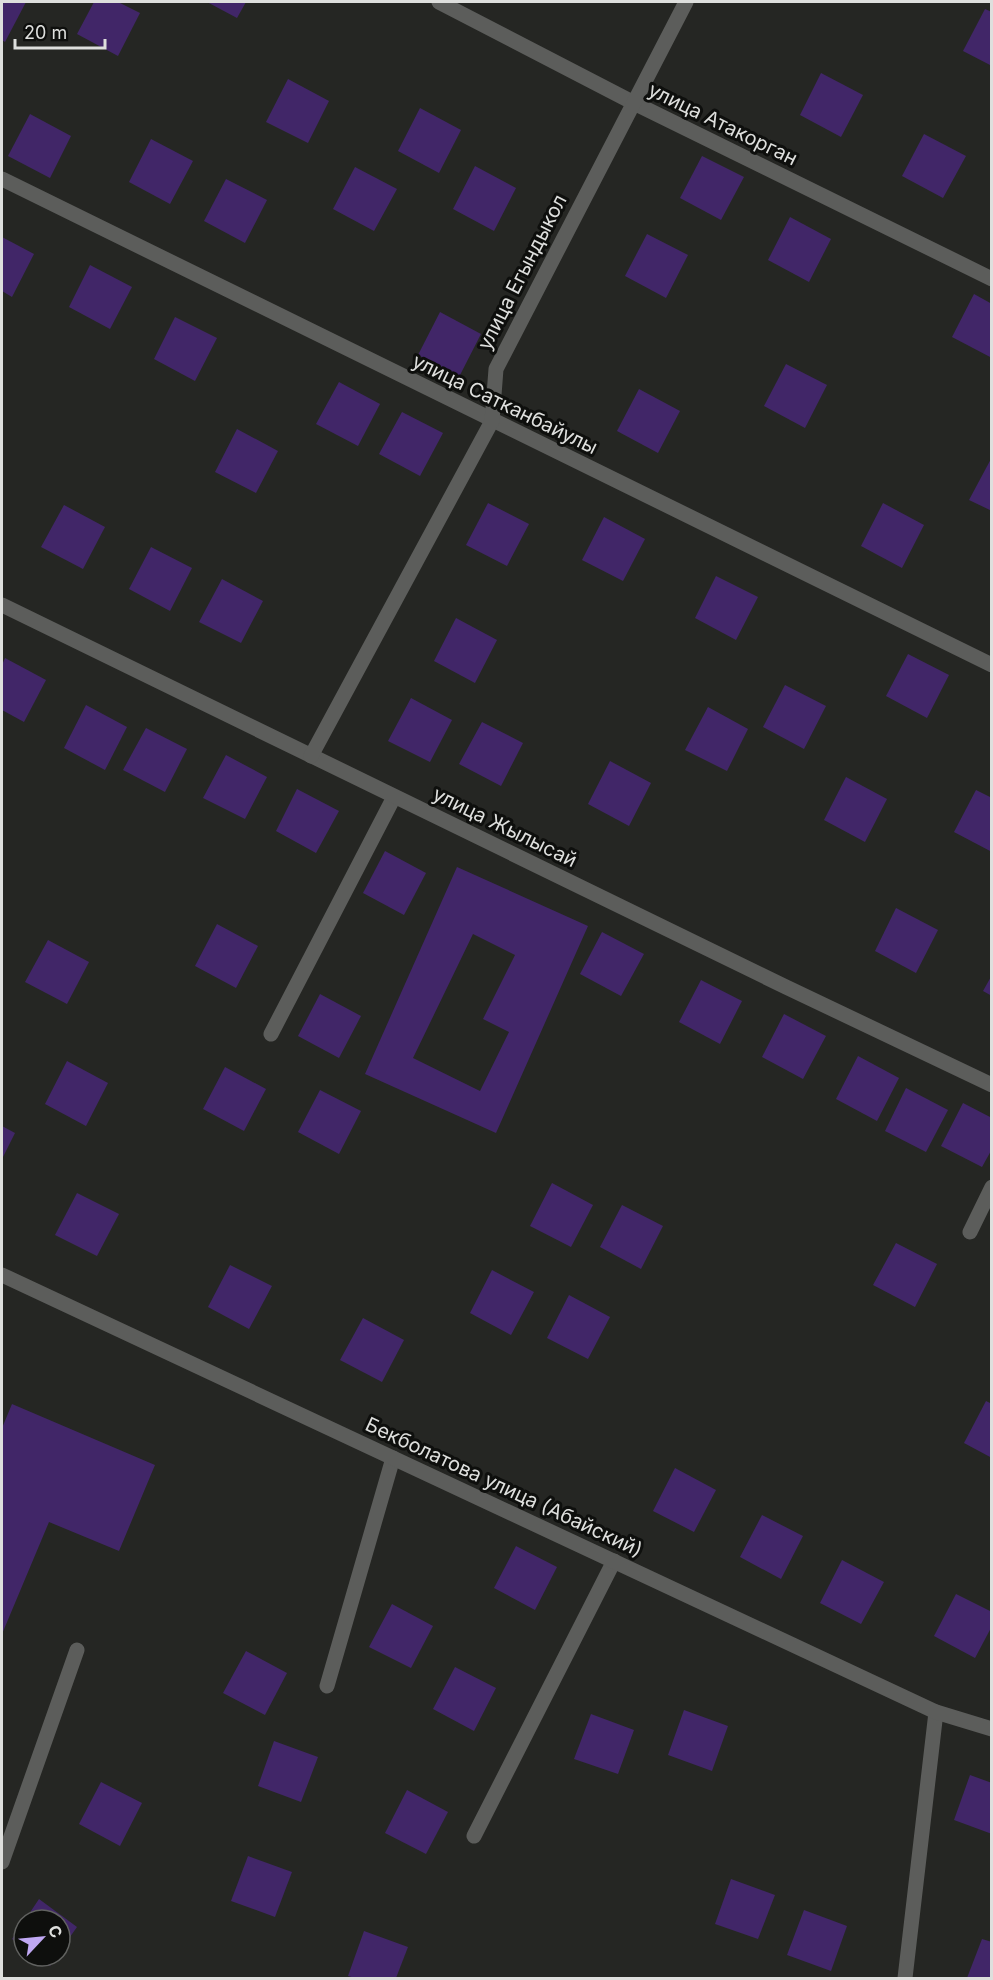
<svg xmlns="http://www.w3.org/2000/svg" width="993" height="1980" viewBox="0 0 993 1980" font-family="Inter,sans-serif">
<rect width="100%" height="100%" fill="#252623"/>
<g fill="#412668" fill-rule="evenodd">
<polygon points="2,2 26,2 5,42 2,40"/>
<polygon points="94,2 118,2 140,13 118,56 77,34"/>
<polygon points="207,2 246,2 237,18"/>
<polygon points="985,9 992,12 992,66 963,51"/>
<polygon points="821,73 863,95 841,137 800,115"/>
<polygon points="288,79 329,101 308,143 266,122"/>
<polygon points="420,108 461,130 439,173 398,151"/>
<polygon points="30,114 71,136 50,178 8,156"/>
<polygon points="924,134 966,156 943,198 902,176"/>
<polygon points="151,139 193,161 170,204 129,182"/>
<polygon points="702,156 744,177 721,220 680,198"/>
<polygon points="475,166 516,188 494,231 453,209"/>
<polygon points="355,167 397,189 374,231 333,209"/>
<polygon points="226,179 267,200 245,243 204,221"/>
<polygon points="790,217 831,239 809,282 768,260"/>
<polygon points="647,234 688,255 666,298 625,276"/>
<polygon points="2,237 34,254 12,297 2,291"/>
<polygon points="90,265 132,287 110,329 69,307"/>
<polygon points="974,294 992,304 992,358 952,337"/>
<polygon points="440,312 481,334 459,377 418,355"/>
<polygon points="175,317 217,338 195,381 154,359"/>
<polygon points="786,364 827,385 805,428 764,406"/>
<polygon points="339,382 380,404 358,446 316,424"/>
<polygon points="639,389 680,411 658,453 617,431"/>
<polygon points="402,412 443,433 420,476 379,454"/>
<polygon points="237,429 278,451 256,493 215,472"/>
<polygon points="992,457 992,511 969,500"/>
<polygon points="488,503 529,524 507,566 466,545"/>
<polygon points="883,503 924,525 902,568 861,546"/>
<polygon points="64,505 105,527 83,569 41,547"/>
<polygon points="604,517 645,539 623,581 582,560"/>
<polygon points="151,547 192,568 170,611 129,589"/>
<polygon points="716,576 758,597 736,640 695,618"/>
<polygon points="222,579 263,601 241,643 199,622"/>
<polygon points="456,618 497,640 475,683 434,661"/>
<polygon points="908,654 949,675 927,718 886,696"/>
<polygon points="5,658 46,680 24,722 2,710 2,665"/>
<polygon points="785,685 826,706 804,749 763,727"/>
<polygon points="411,698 452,720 430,762 388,741"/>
<polygon points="86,705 127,727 105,770 64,748"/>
<polygon points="708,707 748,729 727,771 685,750"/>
<polygon points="482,722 523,743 501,786 459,764"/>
<polygon points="146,728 187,749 165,792 123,770"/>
<polygon points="226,755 267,777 245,819 203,798"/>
<polygon points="610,761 651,783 629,826 588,804"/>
<polygon points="846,777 887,799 865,842 824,820"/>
<polygon points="297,789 339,811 316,853 276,831"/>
<polygon points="976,790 992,798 992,852 954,832"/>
<polygon points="385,851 426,873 404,915 363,893"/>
<path d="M457 867 588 926 496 1133 365 1074ZM473 934 515 955 483 1019 509 1032 480 1091 413 1058Z"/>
<polygon points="896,908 938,930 916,973 875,951"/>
<polygon points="217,924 258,946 236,988 195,966"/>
<polygon points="602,932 644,954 621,996 580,974"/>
<polygon points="48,940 89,962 67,1004 25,982"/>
<polygon points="992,975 992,996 983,991"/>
<polygon points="701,980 742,1001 720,1044 679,1022"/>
<polygon points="320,994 361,1016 339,1058 298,1036"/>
<polygon points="784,1014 826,1036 803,1079 762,1057"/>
<polygon points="858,1056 899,1078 877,1121 836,1099"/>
<polygon points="67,1061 108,1083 86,1126 45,1104"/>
<polygon points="225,1067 266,1089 244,1131 203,1109"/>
<polygon points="906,1088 948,1110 926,1152 885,1131"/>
<polygon points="320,1090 361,1111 339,1154 298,1132"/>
<polygon points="963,1103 992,1118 992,1149 982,1167 941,1146"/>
<polygon points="2,1126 15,1133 2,1159"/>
<polygon points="552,1183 593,1205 571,1247 530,1226"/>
<polygon points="77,1193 119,1214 97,1256 55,1235"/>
<polygon points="622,1205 663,1226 641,1269 600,1247"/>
<polygon points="896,1243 937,1264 915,1307 873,1285"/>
<polygon points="230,1265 272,1286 249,1329 208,1307"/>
<polygon points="492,1270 534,1292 511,1335 470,1313"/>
<polygon points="569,1295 610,1317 588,1359 547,1338"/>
<polygon points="363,1318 404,1340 382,1382 340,1360"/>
<polygon points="986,1401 992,1404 992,1458 964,1443"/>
<polygon points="12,1404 155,1465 119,1551 49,1522 2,1634 2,1428"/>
<polygon points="675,1468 716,1490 694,1532 653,1511"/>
<polygon points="762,1515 803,1536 781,1579 740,1557"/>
<polygon points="516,1546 557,1567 535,1610 494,1588"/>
<polygon points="842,1560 884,1582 861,1624 820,1603"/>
<polygon points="956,1594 992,1612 992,1626 975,1658 934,1636"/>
<polygon points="392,1604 433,1626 411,1668 369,1647"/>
<polygon points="246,1651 287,1673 265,1715 223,1693"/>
<polygon points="455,1667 496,1688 474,1731 433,1709"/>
<polygon points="684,1710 728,1726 712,1771 668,1755"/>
<polygon points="591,1714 634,1730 618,1774 574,1759"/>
<polygon points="274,1741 318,1757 301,1802 258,1786"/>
<polygon points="970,1775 992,1783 992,1834 954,1820"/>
<polygon points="101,1782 142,1803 120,1846 79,1824"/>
<polygon points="407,1790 448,1812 426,1854 385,1833"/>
<polygon points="248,1856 292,1872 275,1917 231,1901"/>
<polygon points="731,1879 775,1895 758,1939 715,1924"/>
<polygon points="39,1899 77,1927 60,1951 60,1920 25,1920"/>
<polygon points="804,1910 847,1926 831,1971 787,1955"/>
<polygon points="24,1921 24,1947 12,1939"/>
<polygon points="364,1931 408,1947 396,1978 355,1978 348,1976"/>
<polygon points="982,1939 992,1942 992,1978 967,1978"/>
<polygon points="36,1956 57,1956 50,1966"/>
</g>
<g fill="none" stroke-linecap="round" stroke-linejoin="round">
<g stroke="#5c5d5b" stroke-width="15">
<polyline points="271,1034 394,797"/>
<polyline points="970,1232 992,1187"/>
<polyline points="327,1686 393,1458"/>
<polyline points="474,1836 614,1561"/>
<polyline points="2,1862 77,1650"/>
<polyline points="905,1978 936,1712"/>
</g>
<g stroke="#5c5d5b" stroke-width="15">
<polyline points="439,2 634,103 992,279"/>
<polyline points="2,179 992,665"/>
<polyline points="2,605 786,987 992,1085"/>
<polyline points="311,756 492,421 496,369 686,2"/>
<polyline points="2,1275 936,1712 992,1729"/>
</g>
</g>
<g text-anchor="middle" stroke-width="6" stroke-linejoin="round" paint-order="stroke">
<g font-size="20" fill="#dedfdd" stroke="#0e0f0d">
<text transform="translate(723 124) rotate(26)" y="7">улица Атакорган</text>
<text transform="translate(522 272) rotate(-63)" y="7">улица Егындыкол</text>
<text transform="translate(505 404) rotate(26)" y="7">улица Сатканбайулы</text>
<text transform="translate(505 827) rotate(26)" y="7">улица Жылысай</text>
<text transform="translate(504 1487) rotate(25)" y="7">Бекболатова улица (Абайский)</text>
</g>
</g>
<rect width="993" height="1980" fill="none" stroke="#dedfdd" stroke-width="6"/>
<g transform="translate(42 1938) rotate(64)"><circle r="28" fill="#0e0f0d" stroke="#616260" stroke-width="1.5"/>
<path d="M0-4.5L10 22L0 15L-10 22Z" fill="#c0a8f3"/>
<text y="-9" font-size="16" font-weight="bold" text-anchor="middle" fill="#dedfdd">С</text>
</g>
<path d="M15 39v9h90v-9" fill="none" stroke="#dedfdd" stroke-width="3"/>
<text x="24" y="39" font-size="18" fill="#dedfdd" stroke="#0e0f0d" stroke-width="4.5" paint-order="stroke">20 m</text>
</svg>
